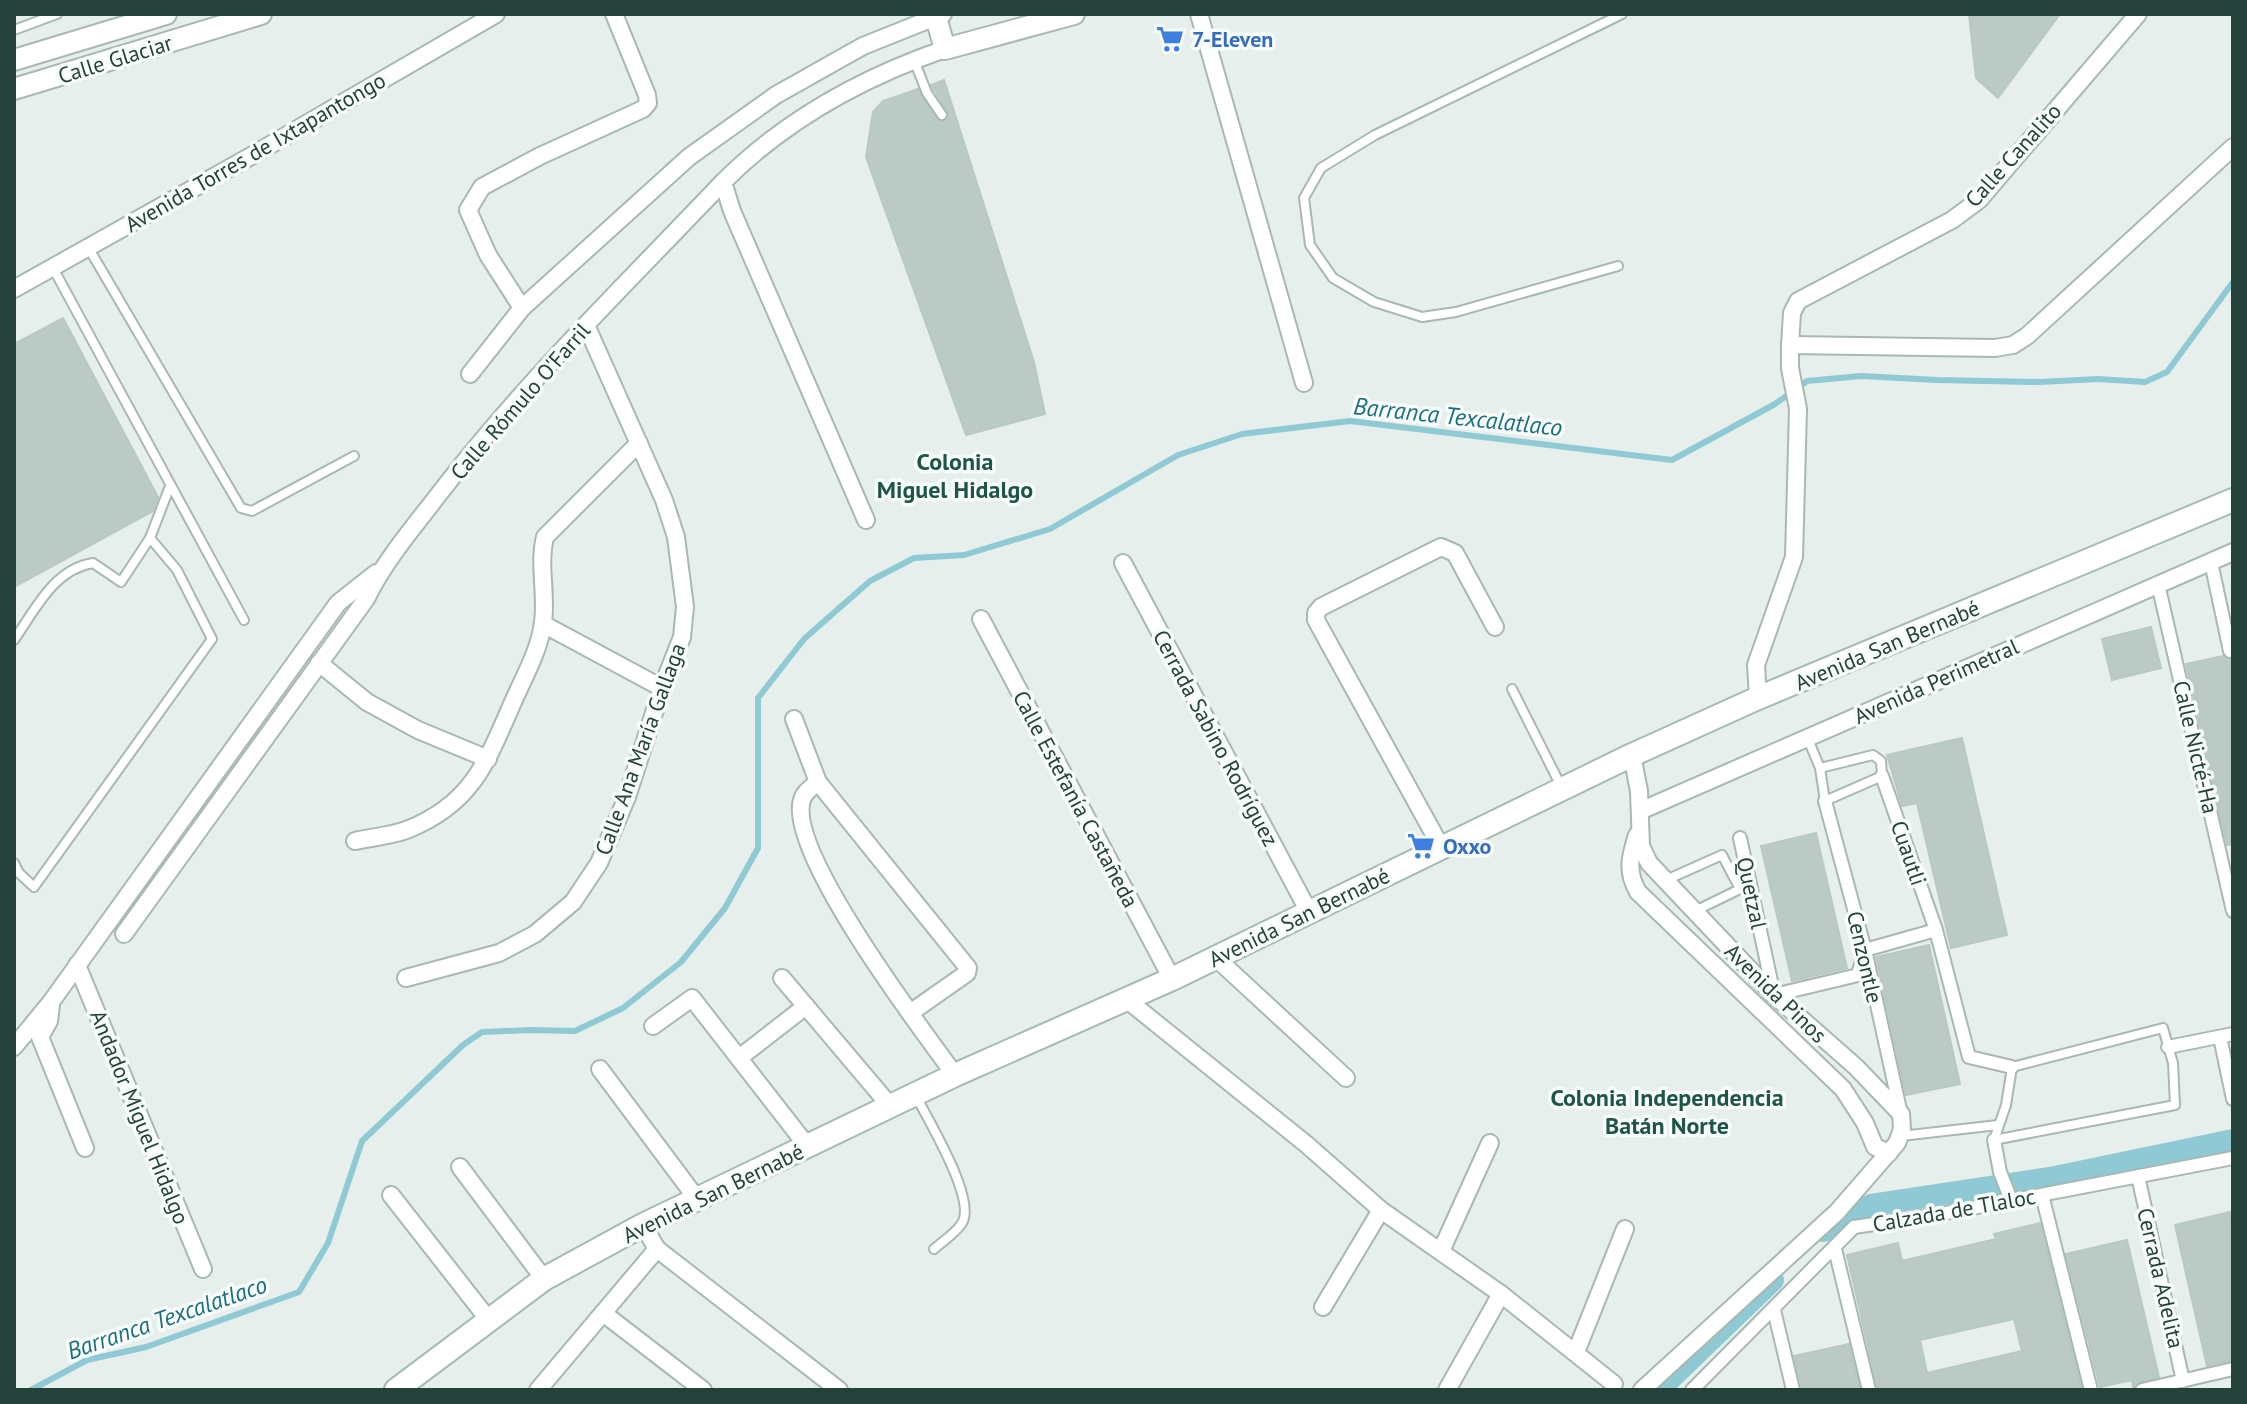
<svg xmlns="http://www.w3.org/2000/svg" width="2247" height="1404" viewBox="0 0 2247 1404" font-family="'PT Sans',sans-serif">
<rect width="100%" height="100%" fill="#e6efeb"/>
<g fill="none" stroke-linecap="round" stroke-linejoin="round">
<polyline stroke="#8ec9d4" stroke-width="6" points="31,1390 87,1360 146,1347 299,1292 328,1243 362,1141 463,1045 482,1032 531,1030 575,1031 623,1008 681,962 725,908 758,848 758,698 804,639 870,581 914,558 964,555 1050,529 1178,455 1242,434 1350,421 1672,460 1775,404 1807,381 1861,376 1937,380 2040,382 2098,379 2145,382 2167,372 2233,282"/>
<g stroke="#8ec9d4" stroke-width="22">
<polyline points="1824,1231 1840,1216 1871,1205 2050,1178 2233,1140"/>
<polyline points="1664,1389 1664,1385 1773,1280"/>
</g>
</g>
<g fill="#bbcac4" stroke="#b8c9c2" stroke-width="2" fill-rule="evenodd">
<polygon points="1969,14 2060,14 1998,98 1976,78"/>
<polygon points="944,80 1034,362 1045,414 966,435 866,157 873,112 883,101 918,89 937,120 942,122 947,120 948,112 931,85"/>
<polygon points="63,318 158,497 153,511 14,587 14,344"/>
<polygon points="2151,627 2161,668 2112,680 2102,639"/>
<polygon points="2223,656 2233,659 2233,844 2227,845 2186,664"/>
<polygon points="1962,738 2007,935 1951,948 1917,803 1902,806 1887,755"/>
<polygon points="1816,833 1847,968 1792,981 1761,846"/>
<polygon points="1929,945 1960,1084 1906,1095 1876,957"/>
<polygon points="2230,1212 2233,1227 2233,1360 2207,1366 2175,1225"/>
<path d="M2040 1223 2082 1390H1878L1847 1255 1898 1243 1902 1261 1996 1239 1994 1234ZM2014 1319 2022 1351 1927 1373 1920 1340Z"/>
<polygon points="2127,1240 2159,1377 2139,1382 2133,1388 2132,1380 2100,1387 2066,1254"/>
<polygon points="1849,1344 1860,1390 1802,1390 1794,1356"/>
</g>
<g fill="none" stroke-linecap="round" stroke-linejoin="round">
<g stroke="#a8b8b2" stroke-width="12">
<g id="service">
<polyline points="14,30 57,14"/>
<polyline points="914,60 927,93 942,115"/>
<polyline points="88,247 241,508 252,511 354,456"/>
<polyline points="1618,266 1456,312 1422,317 1374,302 1333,278 1310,245 1304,198 1321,168 1375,135 1622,14"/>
<polyline points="53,268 244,620"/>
<path d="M14 640C35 610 54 569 93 563L121 582 150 538"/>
<polyline points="1512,689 1562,788"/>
<polyline points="1807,737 1820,768 1825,801 1882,776 1881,761 1873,755 1820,768"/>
<polyline points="14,863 19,873 34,887 212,639 177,570 150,538 170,486"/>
<polyline points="1666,880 1722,855 1740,889 1695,911"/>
<polygon points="2163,1028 2173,1063 2175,1105 1994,1140 2006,1105 2012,1067"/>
<path d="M916 1096C928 1120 977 1200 962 1223 956 1233 943 1241 934 1249"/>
<polyline points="1901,1136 1998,1125"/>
</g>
</g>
<g stroke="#a8b8b2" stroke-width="16">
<g id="pedestrian">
<polyline points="2211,562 2230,651"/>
<polyline points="2158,584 2233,911"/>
<polyline points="1882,776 1936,930"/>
<polyline points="1825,801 1865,950 1901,1114"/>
<polyline points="1740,838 1774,995 1858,975 1865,950 1936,930 1969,1057 2012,1067"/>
<polyline points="2220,1037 2233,1099"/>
<polyline points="2168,1047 2233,1034"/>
<polyline points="1994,1140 2000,1172 2011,1200"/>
<polyline points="2138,1176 2183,1381"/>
<polyline points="2042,1195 2091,1390"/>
<polyline points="1835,1249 1869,1390"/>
<polyline points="1774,1310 1793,1390"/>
<polyline points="1692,1390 1854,1227 1941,1214 2233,1158"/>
<polyline points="2142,1390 2233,1369"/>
</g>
</g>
<g stroke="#a8b8b2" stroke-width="20">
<g id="minor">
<polyline points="1199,14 1304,383"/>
<polyline points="723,182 732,211 866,520"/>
<polyline points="14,289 251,156 496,14"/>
<polyline points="522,308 488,255 468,210 482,187 540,156 643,109 648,103 647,95 614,14"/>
<polyline points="1790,345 1995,348 2013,345 2027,336 2233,147"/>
<polyline points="470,374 522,308 689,157 776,95 863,46 943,14"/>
<polyline points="1123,563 1309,912"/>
<polyline points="981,619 1172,979"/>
<polyline points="543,624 662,688"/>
<polyline points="319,663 367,702 418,730 488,759"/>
<polyline points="1758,698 1756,665 1794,557 1798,409 1790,368 1790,345 1792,313 1798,301 1952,220 1979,200 2138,14"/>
<polyline points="794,719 818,782 968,968 967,973 910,1013"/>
<polyline points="1632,755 1639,791 1641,846 1649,863 1774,995 1856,1067 1901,1114 1902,1129 1897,1143 1837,1212 1642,1390"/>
<path d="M818 782C812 787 804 792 802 800 786 851 922 1030 955 1075"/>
<polyline points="1640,811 2233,552"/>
<path d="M1637 835C1630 857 1626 871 1638 892L1843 1089 1865 1123 1875 1147 1889 1153"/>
<path d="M355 841C372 837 392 836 409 829 473 803 487 761 513 702 524 677 540 649 543 622 547 593 538 565 545 537L639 443"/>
<polyline points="1441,847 1316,620 1316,613 1321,607 1441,547 1455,553 1495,627"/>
<path d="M124 934 366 599C385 560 413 528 439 494 525 382 626 284 723 182 786 119 861 78 945 49"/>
<polyline points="1216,958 1346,1078"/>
<polyline points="77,965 203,1269"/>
<polyline points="406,978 499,953 535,934 573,902 599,863 627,797 662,688 682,637 685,607 676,537 664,500 586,325"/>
<polyline points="782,978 891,1107"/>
<polyline points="1126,999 1306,1144 1381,1210 1501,1294 1614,1384"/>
<polyline points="51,1005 49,1021 40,1037 85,1148"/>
<polyline points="653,1026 692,998 808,1147"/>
<polyline points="14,1047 51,1002 338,603 376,573"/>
<polyline points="739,1058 806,1006"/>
<polyline points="600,1069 697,1199"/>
<polyline points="460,1167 544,1279"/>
<polyline points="391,1195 488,1319"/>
<polyline points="657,1249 839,1390"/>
<polyline points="1441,1251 1490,1143"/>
<polyline points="1323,1307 1381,1210"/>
<polyline points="603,1313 703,1390"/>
<polyline points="1576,1352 1625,1229"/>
<polyline points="538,1390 657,1249 643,1225"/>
<polyline points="1447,1390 1501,1294"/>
</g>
</g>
<g stroke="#a8b8b2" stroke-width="24">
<g id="tertiary">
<polyline points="935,14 945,49 1074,14"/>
<polyline points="14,60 166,14"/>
<polyline points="14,89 261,14"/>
</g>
</g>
<g stroke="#a4bbb3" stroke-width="26">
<polyline id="secondary" points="396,1390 544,1279 643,1225 955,1075 1172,979 1632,755 1758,698 2233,500"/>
</g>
<use href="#service" stroke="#fff" stroke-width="8"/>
<use href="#pedestrian" stroke="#fff" stroke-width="12"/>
<use href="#minor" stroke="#fff" stroke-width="16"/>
<use href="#tertiary" stroke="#fff" stroke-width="20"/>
<use href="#secondary" stroke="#fff" stroke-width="22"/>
</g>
<defs>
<g id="supermarket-bare" transform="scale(2.16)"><path d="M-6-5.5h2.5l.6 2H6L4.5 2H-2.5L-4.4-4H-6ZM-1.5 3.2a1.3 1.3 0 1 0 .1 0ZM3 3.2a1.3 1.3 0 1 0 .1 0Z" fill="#3f7fe0" stroke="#f7fbf9" stroke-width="2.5" paint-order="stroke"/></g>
</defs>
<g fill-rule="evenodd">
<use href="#supermarket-bare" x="1170" y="39"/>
<use href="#supermarket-bare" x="1421" y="846"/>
</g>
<g text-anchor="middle" stroke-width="7" stroke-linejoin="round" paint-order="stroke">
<g font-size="22" font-weight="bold" fill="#366cbe" stroke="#f7fbf9" text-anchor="start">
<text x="1192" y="47">7-Eleven</text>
<text x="1443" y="854">Oxxo</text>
</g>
<g font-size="22" fill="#24423a" stroke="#f7fbf9">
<text transform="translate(115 59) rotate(-17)" y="8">Calle Glaciar</text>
<text transform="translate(255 152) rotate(-30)" y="8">Avenida Torres de Ixtapantongo</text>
<text transform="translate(2013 155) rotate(-48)" y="8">Calle Canalito</text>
<text transform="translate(520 401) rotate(-49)" y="8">Calle Rómulo O'Farril</text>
<text transform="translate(1887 645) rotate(-23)" y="8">Avenida San Bernabé</text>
<text transform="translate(1936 681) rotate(-24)" y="8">Avenida Perimetral</text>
<text transform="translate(1216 738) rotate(62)" y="8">Cerrada Sabino Rodríguez</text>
<text transform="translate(2196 747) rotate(77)" y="8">Calle Nicté-Ha</text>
<text transform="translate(640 749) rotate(-70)" y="8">Calle Ana María Gallaga</text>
<text transform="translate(1076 799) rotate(62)" y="8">Calle Estefanía Castañeda</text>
<text transform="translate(1909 853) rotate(71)" y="8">Cuautli</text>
<text transform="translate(1752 893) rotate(78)" y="8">Quetzal</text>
<text transform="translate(1299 917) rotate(-26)" y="8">Avenida San Bernabé</text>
<text transform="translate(1865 957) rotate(77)" y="8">Cenzontle</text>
<text transform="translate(1776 993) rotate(44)" y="8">Avenida Pinos</text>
<text transform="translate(140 1117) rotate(68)" y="8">Andador Miguel Hidalgo</text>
<text transform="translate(713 1193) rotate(-26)" y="8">Avenida San Bernabé</text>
<text transform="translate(1954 1210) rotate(-10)" y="8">Calzada de Tlaloc</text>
<text transform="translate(2161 1278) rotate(77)" y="8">Cerrada Adelita</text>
</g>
<g font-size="24" font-style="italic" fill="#1c6f80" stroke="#f7fbf9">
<text transform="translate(1458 417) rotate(6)" y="8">Barranca Texcalatlaco</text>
<text transform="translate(167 1318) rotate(-19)" y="8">Barranca Texcalatlaco</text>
</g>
<g font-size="24" font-weight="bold" fill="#1f5548" stroke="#f7fbf9">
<text x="955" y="470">Colonia<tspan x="955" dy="28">Miguel Hidalgo</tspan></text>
<text x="1667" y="1106">Colonia Independencia<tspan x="1667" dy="28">Batán Norte</tspan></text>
</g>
</g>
<rect width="2247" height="1404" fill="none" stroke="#24423a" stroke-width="32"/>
</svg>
